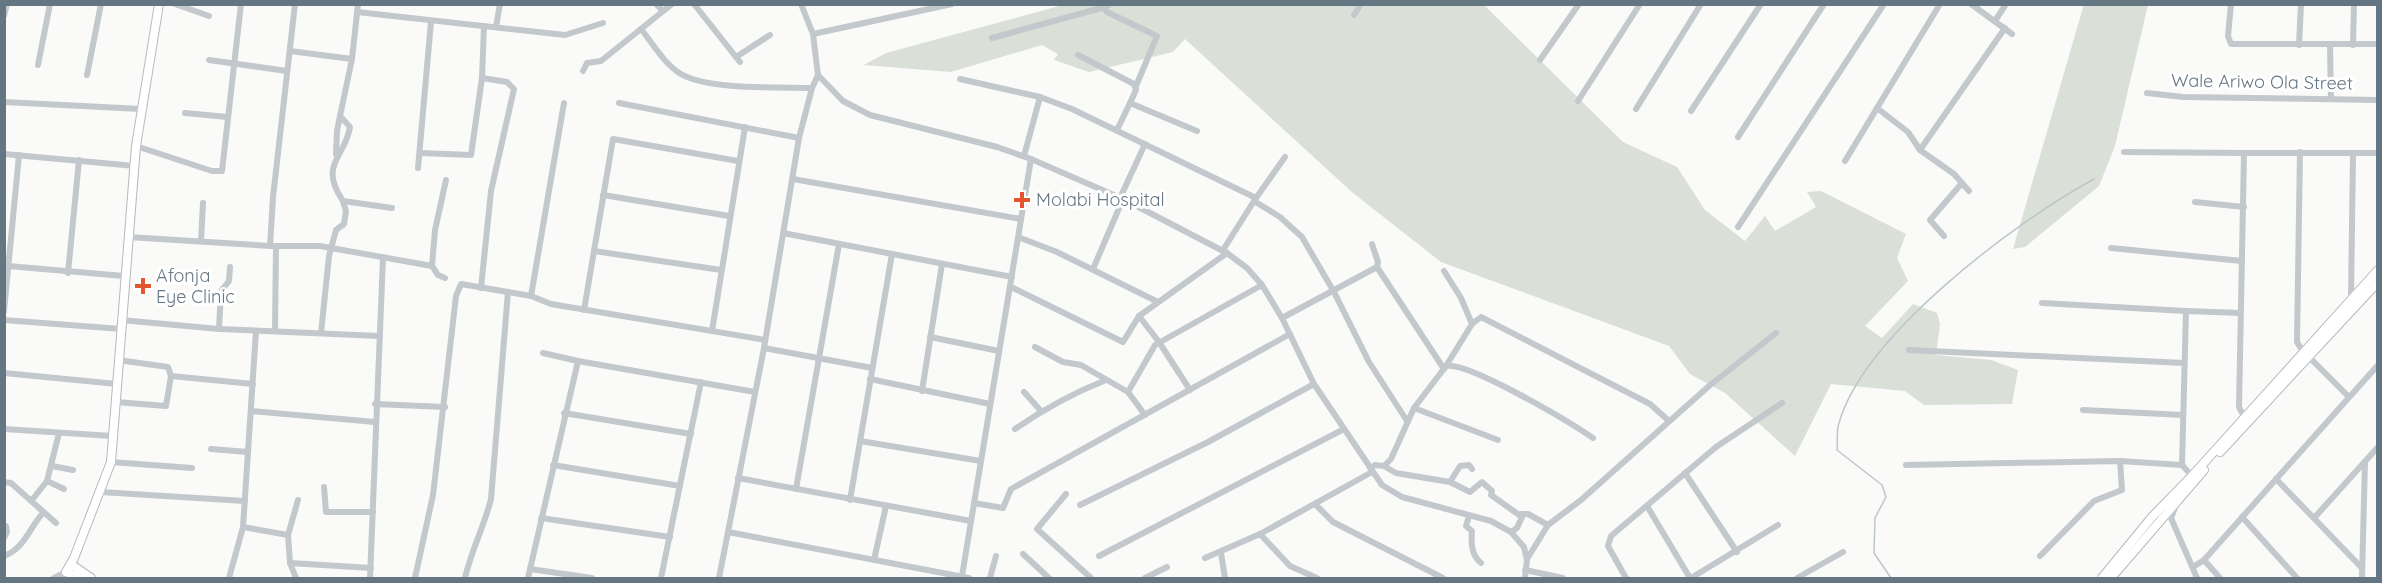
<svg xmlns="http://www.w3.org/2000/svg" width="2382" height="583" viewBox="0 0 2382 583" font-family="Quicksand,sans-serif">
<rect width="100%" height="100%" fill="#fafaf8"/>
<g fill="#dadfd7">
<polygon points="2084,4 2148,5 2115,146 2099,186 2025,247 2013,249"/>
<polygon points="1063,5 1484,5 1623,142 1677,167 1705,210 1745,241 1765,216 1775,231 1816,207 1807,192 1821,191 1906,234 1897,258 1908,281 1865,326 1882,338 1913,304 1937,313 1940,324 1936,355 1991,360 2018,370 2012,404 1924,405 1905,391 1831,384 1795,456 1725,393 1690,374 1669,346 1441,262 1353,193 1185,39 1173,52 1089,72 1054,60 1058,54 1042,45 951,72 864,65 886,53"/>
</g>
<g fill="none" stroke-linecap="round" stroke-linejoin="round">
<path stroke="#bbc7cb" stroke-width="1.5" d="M1891 578 1874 553 1875 518 1886 497 1882 485 1837 450C1838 442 1836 431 1839 423 1864 335 2015 222 2094 179"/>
<g stroke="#b5babe" stroke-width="10">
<g id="major">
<polyline points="2220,452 2378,282"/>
<polyline points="72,565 91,578"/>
<polyline points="80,578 66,572 74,558 111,462 136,146 159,4"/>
<polyline points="2102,578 2152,517 2192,476 2378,270"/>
<polyline points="2111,578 2204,470"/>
</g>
</g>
<g stroke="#c3c8cc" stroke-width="6">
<polyline points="175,4 209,16"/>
<path d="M358 4 352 59 340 116 350 127C345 158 318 164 343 201L392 208"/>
<polyline points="656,4 663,11"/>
<polyline points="694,4 740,62"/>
<polyline points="801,4 813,34 818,75 843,101 870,115 997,147 1031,159 1123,199 1227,253 1247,268 1262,285 1282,318 1314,384 1382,485 1402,497 1491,521 1511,532 1524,547 1527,560 1525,578"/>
<polyline points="1110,4 1104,8 1107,12 1157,36 1136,86"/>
<polyline points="1971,4 2012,34"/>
<polyline points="2231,4 2228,36 2231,44 2378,44"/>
<polyline points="357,12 565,35 603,23"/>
<polyline points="1354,15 1361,4"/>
<polyline points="4,16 7,4"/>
<polyline points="1995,21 2006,4"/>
<polyline points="496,27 500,4"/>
<path d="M641 29C653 44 665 65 681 74 708 90 779 87 812 88"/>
<polyline points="813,34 952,4"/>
<polyline points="992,38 1105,7"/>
<polyline points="2299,45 2301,4"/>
<polyline points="2353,45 2354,4"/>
<polyline points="2330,46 2331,99"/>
<polyline points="290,51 352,59"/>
<polyline points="1078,55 1134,84 1136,90 1130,103"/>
<polyline points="736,57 770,35"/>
<polyline points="209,60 287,71"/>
<polyline points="1540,60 1579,4"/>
<polyline points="38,65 50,4"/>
<polyline points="583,71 587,63 601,61 672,4"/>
<polyline points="87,75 101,4"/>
<polyline points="960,79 1040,97 1072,109 1256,198 1254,201 1280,217 1302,237 1334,292 1369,362 1407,421"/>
<polyline points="2147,93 2183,97 2378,100"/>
<polyline points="1578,101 1640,4"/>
<polyline points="4,102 141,109"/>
<polyline points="619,103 799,138"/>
<polyline points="1877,108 1908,132 1920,150 1954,174 1969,191"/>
<polyline points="1636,109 1701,4"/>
<polyline points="1691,111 1761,4"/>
<polyline points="185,113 227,117"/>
<polyline points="1117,130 1130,103 1197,131"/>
<polyline points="1738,137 1824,4"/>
<polyline points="136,146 212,171 222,171 241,4"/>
<polyline points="1920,150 2005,28"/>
<polyline points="2124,152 2244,153"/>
<polyline points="2300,152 2297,342 2303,352"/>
<polyline points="420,153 471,155 482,78 484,26"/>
<polyline points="4,154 135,166"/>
<polyline points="336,154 337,131 340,116"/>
<polyline points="1024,156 1040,97"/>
<polyline points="1845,161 1940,4"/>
<polyline points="418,168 431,22"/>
<polyline points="793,179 1021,219"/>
<polyline points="603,195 729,216"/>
<polyline points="1120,198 1145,144"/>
<polyline points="1256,198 1285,157"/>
<polyline points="2195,202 2244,207"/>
<polyline points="1738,227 1884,4"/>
<polyline points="783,233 1012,277"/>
<polyline points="1944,236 1930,220 1962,183"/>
<polyline points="128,237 270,246 320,246 432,266 438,275 445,278"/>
<polyline points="1018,237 1057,252 1158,302"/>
<polyline points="201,241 203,203"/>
<polyline points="1372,244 1378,262 1377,267 1444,369"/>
<polyline points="270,246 273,197 295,4"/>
<polyline points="2111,248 2242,261"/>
<polyline points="1223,250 1254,201"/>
<polyline points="594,251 721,270"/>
<polyline points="8,266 124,276"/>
<polyline points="432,266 435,230 446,180"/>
<polyline points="1093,269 1123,199"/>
<polyline points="1444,271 1461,298 1472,324"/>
<polyline points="68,273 79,160"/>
<polyline points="1011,287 1123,342 1139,316 1227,253"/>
<polyline points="481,288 491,191 514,89 507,82 482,78"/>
<polyline points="531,296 564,103"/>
<polyline points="2351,299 2353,153"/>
<polyline points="2042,303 2186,311"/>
<polyline points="584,310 613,139 738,161"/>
<polyline points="4,311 19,155"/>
<polyline points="1139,316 1159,342 1190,390"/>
<polyline points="1282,318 1377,267"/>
<polyline points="4,320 121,329"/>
<polyline points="121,320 219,329 379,336"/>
<polyline points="219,329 221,291 229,281 230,267"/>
<polyline points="275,331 276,246"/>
<polyline points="712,331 745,127"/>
<polyline points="321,333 329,256 336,230 344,224 346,211 343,201"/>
<polyline points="930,337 999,351"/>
<polyline points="1035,347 1063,362 1081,365 1128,392 1145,415"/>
<polyline points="764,348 872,368"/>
<polyline points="1909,350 2184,363"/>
<polyline points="543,353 578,361"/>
<polyline points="2308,356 2349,397"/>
<polyline points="118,360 168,367 171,376 253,384"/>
<path d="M1446 366C1468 361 1571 423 1593 438"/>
<polyline points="4,373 117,384"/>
<polyline points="870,379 990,404"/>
<polyline points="922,391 942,264"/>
<polyline points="1024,392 1041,411"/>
<polyline points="1128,392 1155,345 1262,285"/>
<polyline points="116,402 166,406 171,376"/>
<polyline points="375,404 445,407"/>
<polyline points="1414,408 1498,440"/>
<polyline points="2083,410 2183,415"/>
<polyline points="251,411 375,422"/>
<polyline points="564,413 691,434"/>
<polyline points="2244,417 2239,407 2244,153 2378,153"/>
<polyline points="4,429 112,436"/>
<path d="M1015 429C1044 409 1073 393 1106 380"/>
<polyline points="860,441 981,461"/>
<polyline points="211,449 248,452"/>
<polyline points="111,462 192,468"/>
<polyline points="553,465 680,486"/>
<polyline points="1906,465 2120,461 2182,465"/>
<polyline points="52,466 73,470"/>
<polyline points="1384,466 1396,473 1450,482 1470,492 1482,482 1492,491 1491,495 1522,517 1517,528 1511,532"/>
<polyline points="1370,468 1375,465 1384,466 1391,459 1414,408 1446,366 1472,324 1481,317 1650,404 1669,421"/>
<polyline points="1685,473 1737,552"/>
<polyline points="2192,476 2182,465 2186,311 2240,313"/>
<polyline points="738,478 971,521"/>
<polyline points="2276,479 2362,568"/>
<polyline points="47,481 64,489"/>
<polyline points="4,482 11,483 56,523"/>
<polyline points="1450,482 1460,466 1469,465 1472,469"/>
<polyline points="324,487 326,512 373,512"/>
<polyline points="796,489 839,244"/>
<polyline points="101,492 245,501"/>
<polyline points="1066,494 1037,529 1091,578"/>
<polyline points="32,500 47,481 59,433"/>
<polyline points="850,500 892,254"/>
<polyline points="974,503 1003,508 1011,489 1290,334"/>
<polyline points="1315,504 1333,522 1443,578"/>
<polyline points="2173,504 2175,508 2171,518 2197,578"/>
<polyline points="1080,505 1208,442 1314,384"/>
<polyline points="1647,506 1690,578"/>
<polyline points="1520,514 1528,514 1548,525"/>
<path d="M1469 516 1466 526 1472 531C1471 542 1471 555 1481 563"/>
<polyline points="2242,517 2297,578"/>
<polyline points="2315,517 2378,447"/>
<polyline points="541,518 670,537"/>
<polyline points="243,527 288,535"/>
<polyline points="728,532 969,578"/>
<polyline points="1260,534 1290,566 1317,578"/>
<polyline points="4,538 7,532 6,526"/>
<polyline points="1221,553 1225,578"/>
<polyline points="1023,554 1049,578"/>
<path d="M4 556C25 548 29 528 43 513"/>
<polyline points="1099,556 1344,429"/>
<polyline points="2040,556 2094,501 2122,490 2120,461"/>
<polyline points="1205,558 1260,534 1372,472"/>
<polyline points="1527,559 1548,525 1581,500 1709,386 1776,333"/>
<polyline points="874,560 886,506"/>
<polyline points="2204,560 2378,365"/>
<polyline points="290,563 371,568"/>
<polyline points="2193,567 2204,560 2220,578"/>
<polyline points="530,569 592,578"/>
<polyline points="1525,570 1563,578"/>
<polyline points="962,576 1031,159"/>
<polyline points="54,578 66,572"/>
<polyline points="229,578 243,527 256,331"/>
<polyline points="296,578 290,563 288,535 298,500"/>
<polyline points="370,578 383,257"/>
<polyline points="415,578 433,495 456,296 461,284 531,296 551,304 765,340"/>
<path d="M465 578C471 551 484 527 491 499L508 292"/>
<polyline points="528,578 578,361 755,392"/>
<polyline points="661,578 701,382"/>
<polyline points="719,578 764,348 799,138 812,88 818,75"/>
<polyline points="990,578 996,556"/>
<polyline points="1145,578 1167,567"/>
<polyline points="1626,578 1608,546 1611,536 1716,447 1782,403"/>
<polyline points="1691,578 1778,525"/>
<polyline points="1797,578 1843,552"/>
<polyline points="2362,578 2365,462"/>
</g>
<use href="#major" stroke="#fff" stroke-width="8"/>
</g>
<g fill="#e4572e" stroke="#fff" stroke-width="2">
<path d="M1019 191h6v6h6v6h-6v6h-6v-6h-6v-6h6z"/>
<path d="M140 277h6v6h6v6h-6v6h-6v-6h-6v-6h6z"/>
</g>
<g text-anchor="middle" stroke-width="6" stroke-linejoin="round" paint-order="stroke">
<g font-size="18" fill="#657683" stroke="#fff">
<text transform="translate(2262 82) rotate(1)" y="6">Wale Ariwo Ola Street</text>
</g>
<g font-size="18" fill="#657683" stroke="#fff" text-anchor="start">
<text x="1036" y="206">Molabi Hospital</text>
<text x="156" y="282">Afonja<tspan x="156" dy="21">Eye Clinic</tspan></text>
</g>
</g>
<rect width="2382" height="583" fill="none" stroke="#657683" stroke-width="12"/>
</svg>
